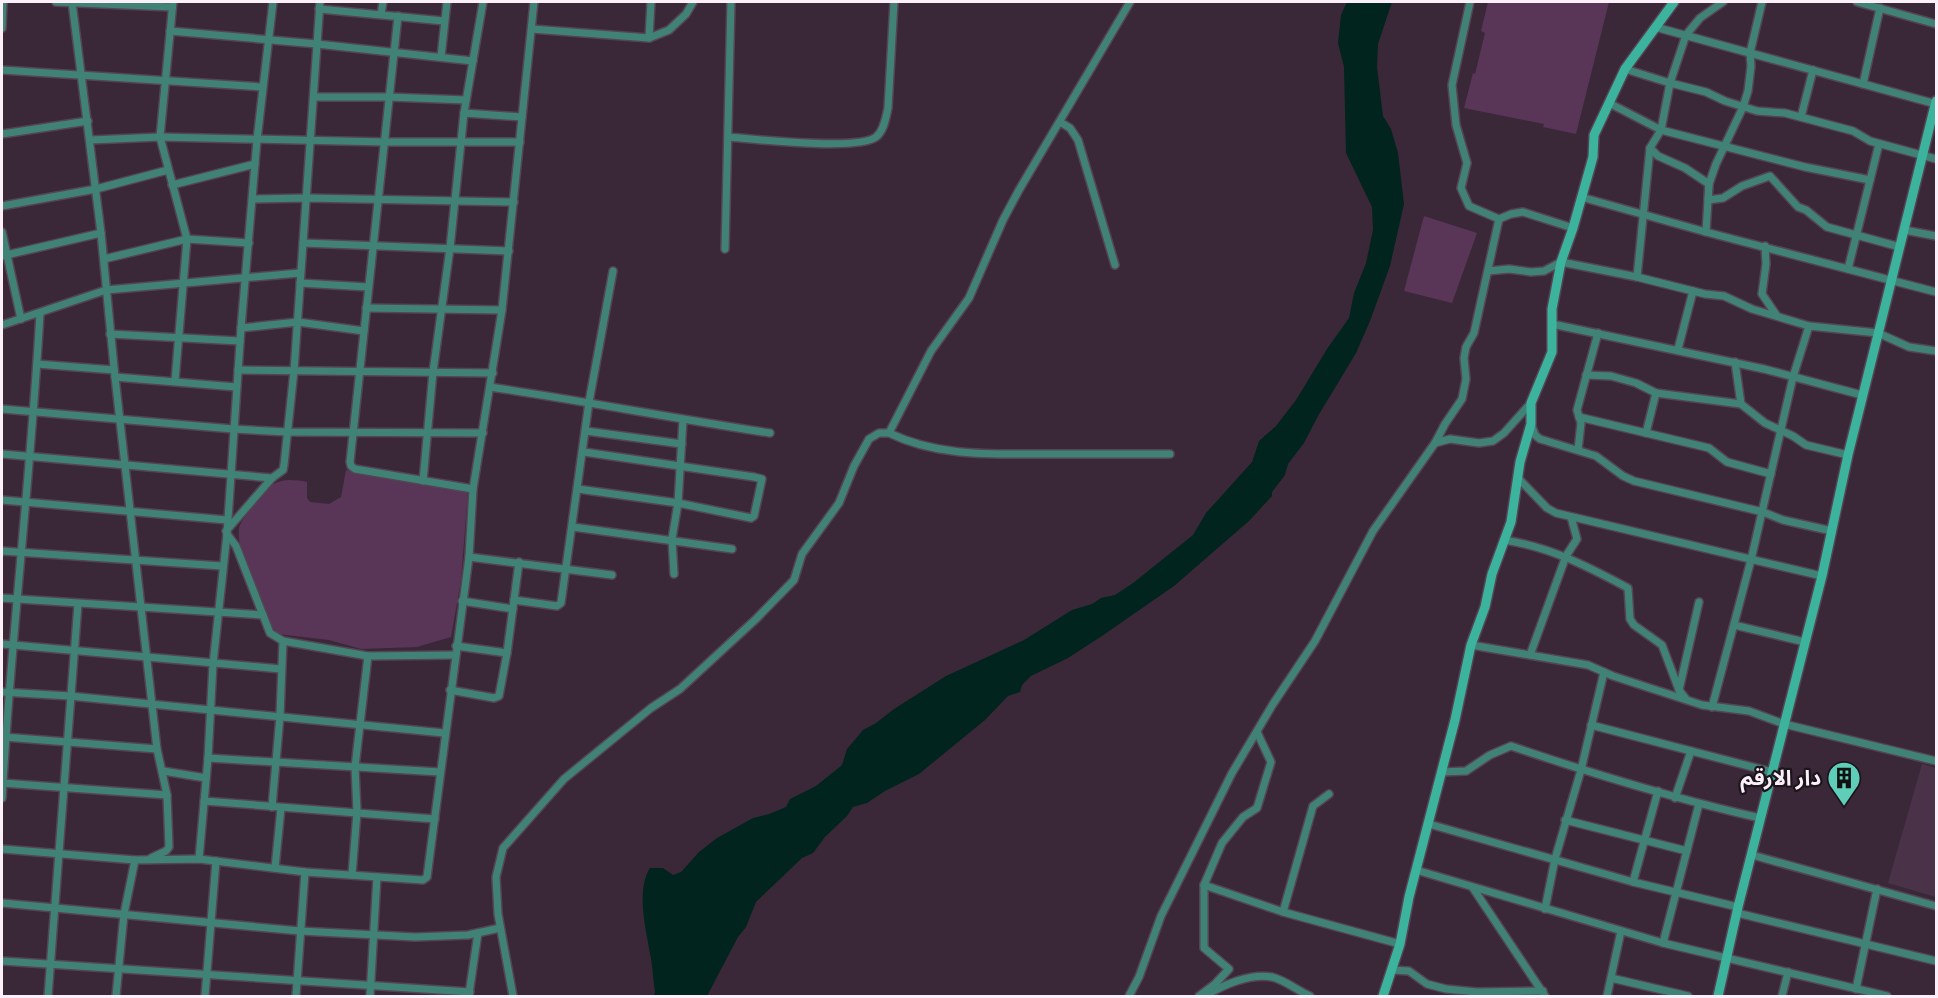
<svg xmlns="http://www.w3.org/2000/svg" width="1938" height="998" viewBox="0 0 1938 998" font-family="'Source Sans 3','Noto Sans Arabic',sans-serif">
<rect width="100%" height="100%" fill="#3a2839"/>
<polygon fill="#4a3348" points="1922,764 1936,768 1936,897 1888,883"/>
<g fill="#593557">
<polygon points="1488,2 1609,2 1576,134 1543,127 1544,124 1464,108 1473,73 1475,74 1485,33 1481,31"/>
<polygon points="1424,216 1477,233 1452,303 1404,291"/>
<path d="M346 470 468 492 461 580 451 637 417 647 361 649 329 640 278 634 271 626C262 606 232 545 240 525 244 516 253 507 259 499 274 479 283 478 307 482V498L310 502 329 504 341 497Z"/>
</g>
<path fill="#02241e" d="M1347 2H1392L1378 44 1377 67 1383 116 1391 129 1398 153 1404 204 1390 266 1370 321 1356 353 1318 416 1304 443 1288 464 1285 475 1272 492V496L1249 521 1174 586 1102 636 1068 658 1031 676 1022 685 1020 692 1008 696 985 720 919 774 885 791 867 803 853 807 847 816 825 837 813 853 802 858 756 902 746 927 738 937 707 996H654L655 992C653 981 653 970 651 959 647 934 635 891 650 868H663L673 875 681 872 699 852 717 838 753 818 769 814 786 807 790 799 816 786 842 765 847 749 863 730 876 723 894 709 946 676 1024 640 1072 610 1092 604 1101 598 1115 595 1133 583 1193 535 1206 513 1252 462 1259 441 1276 426 1296 400 1327 349 1349 318 1354 293 1366 263 1373 230 1372 207 1346 153 1344 67 1338 43 1341 15Z"/>
<g fill="none" stroke-linecap="round" stroke-linejoin="round">
<g stroke="#554454" stroke-width="10">
<g id="street">
<polyline points="56,2 172,7"/>
<polyline points="72,2 101,233 115,377 157,749 167,795 169,847 166,851 151,858"/>
<polyline points="173,2 160,137 187,239 175,381"/>
<polyline points="1470,2 1452,85 1456,125 1467,163 1461,188 1469,206 1499,219"/>
<polyline points="1857,2 1936,24"/>
<polyline points="319,9 444,21"/>
<polyline points="381,14 383,2"/>
<polyline points="398,16 350,462 351,466 355,469 473,489"/>
<polyline points="1655,27 1936,104"/>
<polyline points="2,28 3,2"/>
<polyline points="532,29 649,38 669,30 686,14 693,2"/>
<polyline points="170,31 317,44 473,61"/>
<polyline points="649,38 651,2"/>
<polyline points="441,57 447,2"/>
<polyline points="1625,69 1670,83 1706,92 1725,101 1757,111 1785,113 1853,131 1870,141 1936,159"/>
<polyline points="2,70 262,87"/>
<polyline points="1863,84 1880,8"/>
<polyline points="314,97 389,97 466,100"/>
<polyline points="1609,103 1661,130 1805,167 1870,180"/>
<polyline points="464,113 522,117"/>
<polyline points="1801,117 1813,70"/>
<polyline points="1060,122 1070,128 1078,140 1115,265"/>
<polyline points="2,134 88,121"/>
<path d="M728 137C754 139 857 151 876 137 884 131 886 117 888 108L894 2"/>
<polyline points="90,140 160,137 385,142 520,142"/>
<polyline points="1650,148 1658,156 1685,168 1709,184 1708,200 1723,198 1742,186 1770,176 1798,207 1806,210 1827,227 1900,247"/>
<polyline points="172,185 255,164"/>
<polyline points="1581,197 1706,232 1936,292"/>
<polyline points="253,199 307,198 514,202"/>
<polyline points="2,206 96,189 168,170"/>
<polyline points="1904,230 1936,236"/>
<polyline points="2,232 21,319"/>
<polyline points="1706,232 1709,184 1716,164 1743,107 1748,91 1751,66 1750,53 1762,2"/>
<polyline points="303,243 509,251"/>
<polyline points="1765,246 1766,264 1762,294 1777,316"/>
<polyline points="725,249 731,2"/>
<polyline points="2,256 101,233"/>
<polyline points="104,259 187,239 249,243"/>
<polyline points="1848,269 1879,144"/>
<polyline points="1488,271 1509,269 1531,272 1544,271 1561,262 1637,277 1705,294 1724,296 1752,309 1809,326 1878,333 1909,347 1936,351"/>
<polyline points="1637,277 1650,148 1661,130 1670,83 1686,35 1700,18 1723,2"/>
<polyline points="300,283 368,287"/>
<polyline points="366,308 502,310"/>
<polyline points="1552,324 1764,369 1862,395"/>
<polyline points="2,325 106,290 300,273"/>
<polyline points="241,328 298,322 364,331"/>
<polyline points="110,334 240,341"/>
<polyline points="1678,349 1693,291"/>
<polyline points="1735,362 1741,404"/>
<polyline points="37,364 114,370"/>
<polyline points="238,370 493,373"/>
<polyline points="1586,375 1611,376 1636,383 1656,393 1741,404 1765,423 1793,436 1806,445 1848,455"/>
<polyline points="115,377 236,387"/>
<path d="M490 387C584 401 677 419 770 433"/>
<polyline points="2,409 233,429 287,432 483,433"/>
<polyline points="1579,417 1709,448 1727,462 1771,474"/>
<polyline points="1531,424 1535,435 1540,439 1596,456 1623,476 1634,481 1763,512 1783,520 1832,531"/>
<polyline points="586,431 682,444"/>
<path d="M889 433C938 457 993 454 1046 454 1088 454 1129 454 1170 454"/>
<polyline points="1646,433 1656,393"/>
<polyline points="1435,443 1445,424 1462,399 1466,379 1464,358 1466,347 1474,333 1499,219 1511,214 1523,212 1573,228"/>
<polyline points="1578,450 1581,423 1577,410 1598,333"/>
<polyline points="2,454 272,478"/>
<polyline points="1519,479 1547,508 1556,513 1822,576"/>
<polyline points="423,481 433,372 450,248 464,113 483,2"/>
<polyline points="578,489 678,503 751,518 754,516 762,479 754,477 584,452"/>
<polyline points="2,500 227,520"/>
<polyline points="573,527 732,549"/>
<polyline points="226,531 272,478 283,470 284,465 294,371 320,2"/>
<polyline points="227,534 236,546 270,633 283,641 280,716 272,807"/>
<path d="M1504 540C1550 547 1587 566 1628 588L1630 619 1634 625 1662 645 1679 690 1686 699"/>
<polyline points="2,551 222,566"/>
<polyline points="469,557 612,575"/>
<polyline points="674,574 672,539 678,503 683,420"/>
<polyline points="2,598 263,615"/>
<polyline points="514,600 557,606 561,603 589,402 613,271"/>
<polyline points="462,601 513,609"/>
<polyline points="1734,625 1805,642"/>
<polyline points="283,641 368,656 455,655"/>
<polyline points="2,644 281,669"/>
<polyline points="1471,645 1588,665 1613,676 1702,705 1749,711 1784,724 1936,761"/>
<polyline points="456,646 507,653"/>
<polyline points="1530,655 1566,556 1577,539 1571,517"/>
<polyline points="450,690 494,698 499,696 507,653 519,562"/>
<polyline points="1679,690 1699,602"/>
<polyline points="2,692 70,696 444,733"/>
<polyline points="1712,707 1751,560 1793,377 1809,326"/>
<polyline points="1591,725 1772,772"/>
<polyline points="4,737 157,749"/>
<polyline points="208,758 440,772"/>
<polyline points="163,771 206,778"/>
<path d="M1441 772 1466 771 1490 755 1511 746C1593 774 1676 799 1760 818"/>
<polyline points="2,783 167,795"/>
<path d="M2 798C11 636 31 475 40 313"/>
<polyline points="1675,798 1691,751"/>
<polyline points="204,801 435,819"/>
<polyline points="1565,820 1687,851"/>
<polyline points="1429,824 1633,882 1738,907"/>
<polyline points="2,849 135,860 199,859 305,872 423,880 427,877 469,557 473,489 502,310 534,2"/>
<polyline points="1752,855 1936,906"/>
<polyline points="199,859 208,758 213,664 227,534 241,328 257,140 273,2"/>
<polyline points="275,868 281,808"/>
<polyline points="1416,870 1663,943 1887,996"/>
<polyline points="352,875 357,812 355,767 368,656"/>
<polyline points="1633,882 1658,791"/>
<polyline points="1204,885 1283,912 1400,944"/>
<polyline points="1473,888 1545,996"/>
<polyline points="2,903 300,931 415,937 468,935 500,928"/>
<polyline points="1545,909 1555,859 1581,770 1604,672"/>
<polyline points="1283,912 1313,806 1329,794"/>
<polyline points="1737,913 1936,961"/>
<polyline points="1663,943 1699,804"/>
<polyline points="2,961 470,992"/>
<polyline points="1392,970 1409,971 1427,984 1446,989 1477,992 1543,991"/>
<polyline points="1611,978 1688,996"/>
<polyline points="1856,989 1877,889"/>
<polyline points="469,994 478,933"/>
<polyline points="48,996 78,604"/>
<polyline points="116,996 124,914 135,860"/>
<polyline points="205,996 216,861"/>
<polyline points="296,996 305,872"/>
<polyline points="370,996 377,877"/>
<polyline points="513,996 498,914 496,877 503,848 564,779 651,708 680,689 756,619 794,580 802,554 839,503 854,466 869,439 879,433 889,433 931,351 969,298 1003,220 1019,190 1130,2"/>
<polyline points="1129,996 1139,977 1161,916 1232,773 1273,704 1315,641 1373,531 1435,443 1450,439 1479,443 1493,441 1504,433 1531,403"/>
<polyline points="1199,996 1215,984 1229,969 1204,948 1204,885 1222,843 1243,817 1257,808 1271,762 1257,732"/>
<path d="M1205 996C1223 985 1250 973 1272 977 1285 980 1298 991 1310 996"/>
<polyline points="1607,996 1621,931"/>
<polyline points="1782,996 1788,972"/>
</g>
</g>
<g stroke="#554454" stroke-width="12">
<g id="secondary">
<polyline points="1383,996 1400,944 1409,897 1455,720 1471,645 1485,607 1492,574 1511,522 1520,462 1531,424 1531,403 1552,352 1552,309 1561,262 1573,228 1593,157 1594,135 1625,69 1674,2"/>
<polyline points="1718,996 1738,907 1822,576 1848,455 1936,101"/>
</g>
</g>
<use href="#street" stroke="#408376" stroke-width="7"/>
<use href="#secondary" stroke="#3bb39d" stroke-width="9"/>
</g>
<defs>
<g id="building-pin" transform="scale(1.725)"><path d="M0 17L-7.5 6A9.5 9.5 0 1 1 7.5 6Z" fill="#5eceb8" stroke="#1d141c"/><path d="M-4-6H4V6H1V3H-1V6H-4ZM-2.5-4.3h1.7v1.8h-1.7ZM.8-4.3h1.7v1.8H.8ZM-2.5-1h1.7V.8h-1.7ZM.8-1h1.7V.8H.8Z" fill="#111"/></g>
</defs>
<g fill-rule="evenodd">
<use href="#building-pin" x="1844" y="778"/>
</g>
<g text-anchor="middle" stroke-width="4.5" stroke-linejoin="round" paint-order="stroke">
<g font-size="21" font-weight="bold" fill="#fbeffa" stroke="#1d141c" text-anchor="end">
<text x="1821" y="785">دار الارقم</text>
</g>
</g>
<rect width="1938" height="998" fill="none" stroke="#fbeffa" stroke-width="6"/>
</svg>
